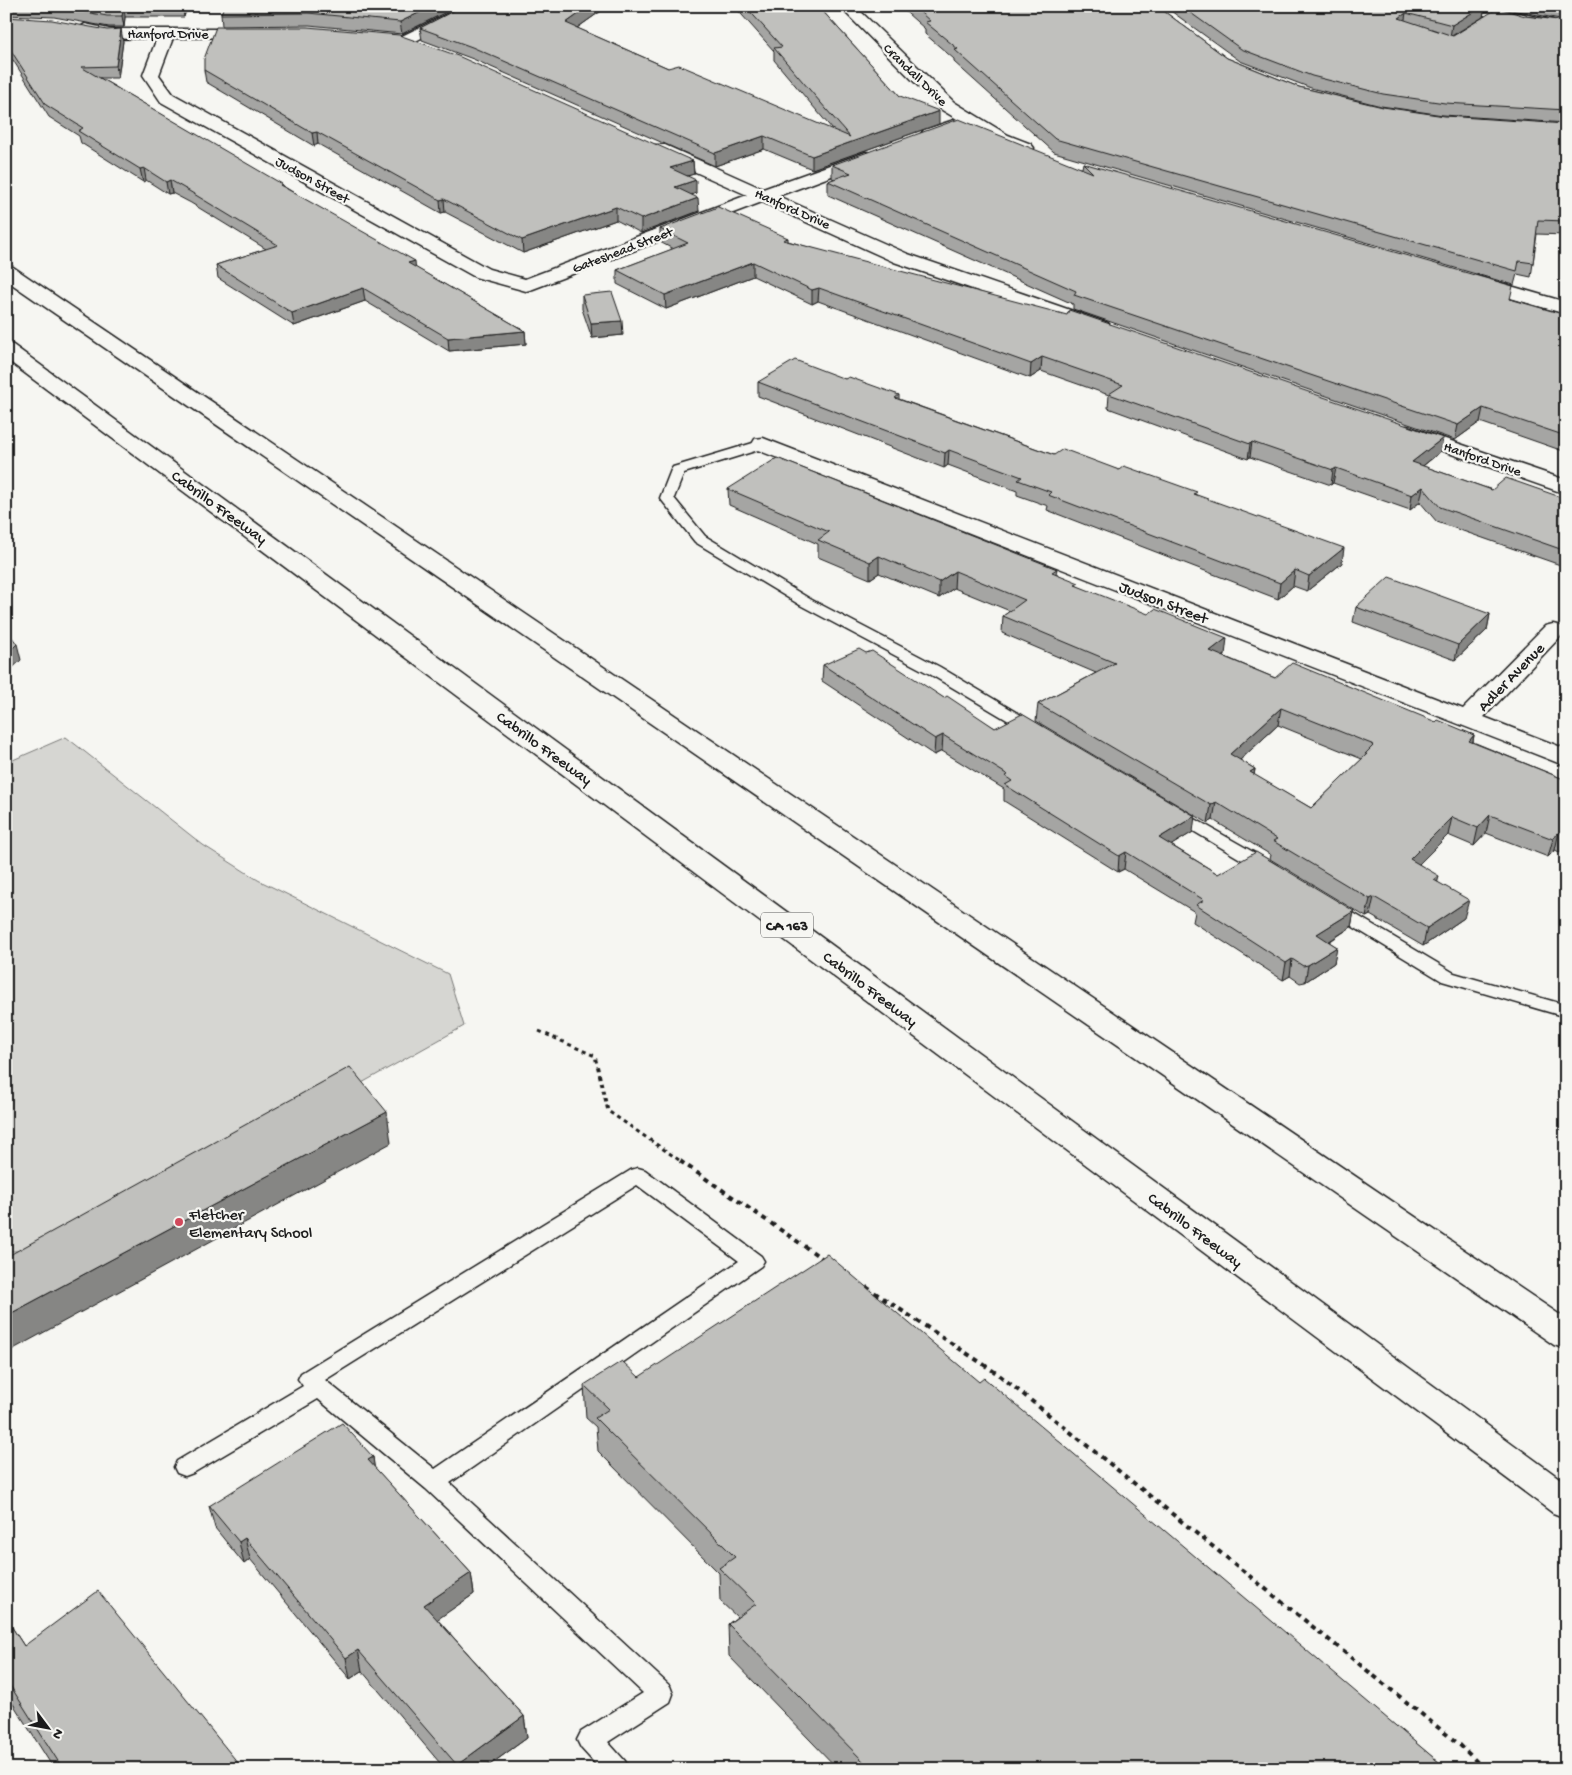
<svg xmlns="http://www.w3.org/2000/svg" width="1572" height="1775" viewBox="0 0 1572 1775" font-family="'Gochi Hand',sans-serif">
<rect width="100%" height="100%" fill="#f6f6f2"/>
<filter id="ink" filterUnits="userSpaceOnUse"><feTurbulence type="fractalNoise" baseFrequency=".02" numOctaves="2"/><feDisplacementMap in="SourceGraphic" scale="10" xChannelSelector="R" yChannelSelector="G"/><feConvolveMatrix kernelMatrix="1 2 1 2 8 2 1 2 1" color-interpolation-filters="sRGB"/></filter>
<g filter="url(#ink)">
<polygon fill="#d6d6d2" stroke="#797977" points="66,737 203,845 258,880 448,974 464,1026 351,1089 34,1251 6,1251 6,763"/>
<g fill="none" stroke-linecap="round" stroke-linejoin="round">
<g stroke="#1c1c1c" stroke-width="3">
<g id="service">
<polygon points="763,440 770,444 768,447 684,473 674,498 705,536 810,599 940,667 1041,727 1043,730 1041,733 1029,733 928,673 800,605 695,542 660,498 671,470 673,467"/>
<polygon points="1174,807 1276,865 1279,869 1276,873 1264,873 1168,816 1166,812 1168,808"/>
<polygon points="1333,901 1454,973 1566,1005 1566,1017 1442,981 1327,911 1324,907 1327,903"/>
<path d="M638 1168 645 1170 761 1256 764 1261 761 1266 450 1483 670 1686 673 1694 670 1702 608 1742 625 1761 629 1769H600L581 1748 577 1740 581 1732 643 1693 426 1489 318 1399 193 1473 185 1476 177 1473 174 1467 177 1461 303 1386 298 1379 301 1373 631 1170ZM637 1185 739 1261 435 1469 325 1380Z"/>
</g>
</g>
<g stroke="#1c1c1c" stroke-width="3">
<g id="minor">
<polygon points="463,6 485,6 483,9 459,18 410,44 404,46 396,41 398,38"/>
<path d="M839 6H855L954 102 1008 135 1031 144 1034 148 1031 152C1011 157 986 136 969 126L936 138H924L921 134 924 130 957 119 942 110Z"/>
<path d="M1461 6C1496 6 1530 17 1566 22V32L1523 26 1463 9Z"/>
<polygon points="85,24 109,29 257,29 259,32 257,35 251,37 173,38 159,75 173,94 489,269 525,279 747,195 653,153 650,149 653,145 665,145 763,189 866,152 872,153 875,157 872,161 778,196 908,254 1108,323 1111,327 1108,331 1094,331 894,262 762,202 533,289 526,291 475,277 161,102 143,75 157,38 109,39 79,32 77,29"/>
<polygon points="1476,276 1566,302 1566,314 1469,286 1466,282 1469,278"/>
<polygon points="1407,426 1566,480 1566,494 1400,436 1396,432 1400,428"/>
<polygon points="763,438 1463,709 1545,626 1553,624 1561,626 1565,631 1561,636 1484,717 1566,749 1566,766 755,449 752,444 755,439"/>
</g>
</g>
<g stroke="#1c1c1c" stroke-width="3">
<g id="motorway">
<polygon points="6,265 13,267 1566,1319 1566,1349 1554,1345 6,280"/>
<polygon points="6,343 13,345 1566,1483 1566,1518 1553,1513 6,359"/>
</g>
</g>
<polyline stroke="#1c1c1c" stroke-width="3" stroke-dasharray="4 4" stroke-linecap="butt" points="539,1031 595,1056 608,1111 682,1162"/>
<g stroke="#1c1c1c" stroke-width="4" stroke-dasharray="5 5" stroke-linecap="butt">
<polyline points="680,1161 823,1259"/>
<polyline points="866,1287 998,1374 1460,1745 1484,1769"/>
</g>
<use href="#service" fill="#f6f6f2" fill-rule="evenodd"/>
<use href="#minor" fill="#f6f6f2" fill-rule="evenodd"/>
<use href="#motorway" fill="#f6f6f2" fill-rule="evenodd"/>
</g>
<g fill="#a5a5a3" stroke="#1c1c1c" fill-rule="evenodd">
<polygon points="6,6 187,6 184,17 125,17 124,27 109,27 54,17 6,15"/>
<polygon points="224,6 458,6 402,34 309,25 222,26 221,14"/>
<polygon points="463,6 608,6 577,28 668,68 833,130 774,60 774,51 734,6 818,6 900,96 939,124 812,169 764,149 715,166 473,59 422,40 420,28"/>
<polygon points="899,6 1157,6 1227,58 1299,87 1383,107 1445,116 1566,124 1566,235 1537,234 1533,263 1531,277 1517,274 1514,285 1054,152 954,62 954,59 925,34 925,29"/>
<polygon points="1164,6 1566,6 1566,20 1500,8 1485,6 1483,17 1452,36 1525,16 1566,21 1566,123 1443,115 1381,106 1311,88 1240,61"/>
<polygon points="6,17 123,41 118,78 100,78 283,186 416,268 525,331 526,344 449,351 365,301 294,326 218,278 216,265 266,249 191,203 172,193 168,194 146,180 143,182 81,143 79,136 49,117 13,60 6,60"/>
<polygon points="204,70 693,161 694,174 687,176 696,193 692,195 699,211 641,233 616,220 523,253 445,212 441,213 318,144 314,146 206,82"/>
<polygon points="1083,163 1511,299 1566,315 1566,452 1480,422 1455,440 1073,309 1073,304 828,195 828,181 835,179 832,178 832,165 1082,168"/>
<polygon points="660,229 788,238 788,241 1443,438 1440,452 1423,466 1492,490 1566,499 1566,567 1437,522 1420,502 1410,510 1333,483 1331,485 1250,457 1248,459 1108,408 1109,395 1041,371 1030,378 818,301 812,304 753,276 666,309 617,284 617,270 673,249 660,242"/>
<polygon points="582,295 623,335 592,338 582,309"/>
<polygon points="845,379 899,395 899,399 1054,455 1119,470 1196,495 1342,563 1307,591 1293,586 1278,599 1047,510 1048,506 1017,495 1017,491 948,465 944,468 758,396 758,382"/>
<path d="M728 489 1057 569 1056 573 1079 587 1225 655 1223 656 1275 678 1436 722 1474 735 1473 742 1566 780V855L1555 850 1548 857 1486 833 1474 846 1448 835 1419 864 1438 882 1464 918 1423 946 1370 915 1366 917 1270 859 1271 855 1213 820 1208 823 1036 721 1038 704 1096 673 1002 633 1003 616 1010 611 954 588 939 598 879 573 870 579 818 557V544L729 505ZM1278 725 1362 759 1311 808 1254 775 1255 769 1240 760Z"/>
<polygon points="1356,607 1490,614 1487,630 1455,660 1353,622"/>
<polygon points="866,653 995,728 1193,832 1171,845 1218,874 1354,911 1351,927 1329,942 1337,947 1334,963 1305,982 1300,983 1290,976 1283,980 1193,922 1195,912 1124,869 1118,872 1004,801 1004,789 942,751 934,755 822,681 823,665"/>
<polygon points="639,1377 979,1382 1447,1769 838,1769 729,1656 728,1624 737,1617 720,1601 719,1573 598,1451 596,1427 586,1418 584,1385"/>
<polygon points="373,1457 374,1467 471,1573 474,1594 437,1619 524,1716 527,1738 484,1769 445,1769 362,1671 350,1679 250,1559 244,1564 215,1528 209,1506"/>
<polygon points="6,1618 24,1646 243,1769 54,1769 10,1699 6,1702"/>
</g>
<g fill="#868684" stroke="#1c1c1c">
<polygon points="124,6 125,17 124,27 122,16"/>
<polygon points="183,6 187,6 184,17"/>
<polygon points="433,6 458,6 402,34 400,22"/>
<polygon points="590,6 608,6 567,35 566,23"/>
<polygon points="1483,6 1485,6 1483,17 1450,37 1452,25"/>
<polygon points="1406,13 1404,25 1399,18"/>
<polygon points="121,29 123,41 118,78 116,66"/>
<polygon points="939,111 939,124 812,169 812,156"/>
<polygon points="317,132 318,144 314,146 312,133"/>
<polygon points="764,136 764,149 715,166 715,153"/>
<polygon points="693,161 694,174 670,181 670,168"/>
<polygon points="144,168 146,180 143,182 140,169"/>
<polygon points="170,180 172,193 168,194 166,182"/>
<polygon points="696,180 696,193 676,201 675,187"/>
<polygon points="698,198 699,211 641,233 641,219"/>
<polygon points="444,199 445,212 441,213 440,200"/>
<polygon points="616,207 616,220 523,253 522,240"/>
<polygon points="415,261 416,273 408,263"/>
<polygon points="753,262 753,276 666,309 665,295"/>
<polygon points="363,288 365,301 294,326 292,313"/>
<polygon points="819,288 818,301 812,304 812,290"/>
<polygon points="622,321 623,335 592,338 591,323"/>
<polygon points="525,331 526,344 449,351 448,338"/>
<polygon points="1042,357 1041,371 1030,378 1031,364"/>
<polygon points="1483,408 1480,422 1455,440 1458,425"/>
<polygon points="1443,438 1440,452 1409,477 1412,462"/>
<polygon points="1252,442 1250,457 1248,459 1250,444"/>
<polygon points="949,450 948,465 944,468 945,453"/>
<polygon points="1336,468 1333,483 1331,485 1333,470"/>
<polygon points="1423,487 1420,502 1410,510 1412,495"/>
<polygon points="1344,548 1342,563 1307,591 1309,576"/>
<polygon points="879,556 879,573 870,579 870,562"/>
<polygon points="1295,570 1293,586 1278,599 1280,583"/>
<polygon points="955,571 954,588 939,598 939,582"/>
<polygon points="1490,614 1487,630 1455,660 1458,645"/>
<polygon points="1227,638 1225,655 1208,668 1210,651"/>
<polygon points="17,644 21,660 6,674 6,655"/>
<polygon points="1281,708 1278,725 1227,772 1230,754"/>
<polygon points="943,735 942,751 934,755 935,739"/>
<polygon points="1474,735 1471,752 1469,741"/>
<polygon points="1255,769 1252,787 1250,772"/>
<polygon points="1216,802 1213,820 1208,823 1211,805"/>
<polygon points="1490,815 1486,833 1474,846 1478,828"/>
<polygon points="1195,816 1193,832 1157,854 1159,838"/>
<polygon points="1452,817 1448,835 1406,877 1410,859"/>
<polygon points="1559,832 1555,850 1548,857 1553,839"/>
<polygon points="1126,852 1124,869 1118,872 1119,856"/>
<polygon points="1439,876 1435,894 1434,880"/>
<polygon points="1374,897 1370,915 1366,917 1370,899"/>
<polygon points="1469,900 1464,918 1423,946 1427,928"/>
<polygon points="1354,911 1351,927 1314,951 1317,934"/>
<polygon points="1337,947 1334,963 1305,982 1308,965"/>
<polygon points="1292,959 1290,976 1283,980 1286,963"/>
<polygon points="387,1112 391,1143 6,1353 6,1316"/>
<polygon points="373,1457 376,1479 368,1460"/>
<polygon points="245,1538 250,1559 244,1564 239,1542"/>
<polygon points="471,1573 474,1594 428,1626 424,1605"/>
<polygon points="358,1650 362,1671 350,1679 346,1658"/>
<polygon points="6,1689 10,1699 6,1702"/>
<polygon points="524,1716 527,1738 484,1769 457,1769 457,1765"/>
</g>
<g fill="#c0c0bd" stroke="#1c1c1c" fill-rule="evenodd">
<polygon points="53,6 134,6 124,6 122,16 107,16"/>
<polygon points="224,6 433,6 400,22 308,13 221,14"/>
<polygon points="463,6 590,6 566,23 668,68 679,65 850,137 774,48 782,47 745,6 818,6 900,96 939,111 812,156 764,136 715,153 472,47 420,28"/>
<polygon points="913,6 1157,6 1227,58 1299,87 1383,107 1445,116 1566,124 1566,221 1538,220 1533,263 1519,261 1517,271 1055,139 955,50 958,49 925,22 930,21"/>
<polygon points="1181,6 1483,6 1452,25 1406,13 1399,18 1453,36 1498,8 1525,16 1566,21 1566,110 1445,103 1383,94 1312,76 1241,49"/>
<polygon points="1556,6 1566,6 1566,8"/>
<polygon points="6,17 52,20 107,30 121,29 116,66 81,67 282,184 280,185 415,261 408,263 525,331 448,338 363,288 292,313 216,265 278,245 189,191 170,180 166,182 144,168 140,169 78,131 83,128 46,105 10,49 6,49"/>
<polygon points="216,27 307,27 399,35 458,56 693,161 670,168 696,180 675,187 698,198 641,219 616,207 522,240 444,199 440,200 317,132 312,133 204,70 204,59"/>
<polygon points="959,119 1093,173 1083,163 1513,286 1510,299 1566,315 1566,436 1483,408 1458,425 1074,295 1076,291 828,181 851,173 832,165"/>
<polygon points="718,207 788,238 783,240 1067,315 1069,310 1443,438 1412,462 1492,490 1506,478 1566,499 1566,551 1440,507 1423,487 1412,495 1336,468 1333,470 1252,442 1250,444 1109,394 1123,385 1042,357 1031,364 819,288 812,290 753,262 665,295 617,270 688,243 660,229"/>
<polygon points="612,292 622,321 591,323 582,295"/>
<polygon points="795,360 845,379 849,377 899,395 895,398 1054,455 1063,449 1119,470 1124,466 1197,492 1194,494 1344,548 1309,576 1295,570 1280,583 1048,495 1051,492 1018,480 1022,477 949,450 945,453 758,382"/>
<path d="M777 458 1057 569 1052 572 1079 583 1075 585 1148 614 1155 609 1227 638 1210 651 1275 678 1292 663 1436 722 1438 720 1474 735 1469 741 1566 780V835L1559 832 1553 839 1490 815 1478 828 1452 817 1410 859 1439 876 1434 880 1469 900 1427 928 1374 897 1370 899 1273 841 1277 839 1216 802 1211 805 1038 704 1115 663 1003 616 1025 600 955 571 939 582 879 556 870 562 818 540 829 532 728 489ZM1281 708 1374 745 1365 754H1367L1311 808 1250 772 1255 769 1230 754Z"/>
<polygon points="1389,577 1490,614 1458,645 1356,607"/>
<polygon points="6,629 17,644 6,655"/>
<polygon points="859,649 866,653 872,651 944,698 947,696 995,728 1022,714 1195,816 1159,838 1218,874 1256,852 1354,911 1317,934 1337,947 1308,965 1303,966 1292,959 1286,963 1196,905 1204,900 1126,852 1119,856 1005,785 1012,781 1005,776 1008,775 943,735 935,739 823,665"/>
<polygon points="350,1067 387,1112 6,1316 6,1257"/>
<polygon points="827,1254 979,1382 984,1378 1447,1769 871,1769 728,1624 756,1604 719,1568 735,1557 595,1418 609,1409 584,1385 622,1361 639,1377"/>
<polygon points="342,1423 373,1457 368,1460 471,1573 424,1605 524,1716 457,1765 358,1650 346,1658 245,1538 239,1542 209,1506"/>
<polygon points="98,1591 243,1769 63,1769 6,1679 6,1618 24,1646"/>
</g>
</g>
<circle fill="#d1495b" stroke="#f6f6f2" stroke-width="2" cx="179" cy="1222" r="5"/>
<g text-anchor="middle" stroke-width="4.5" stroke-linejoin="round" paint-order="stroke">
<g font-size="14" fill="#1c1c1c" stroke="#f6f6f2">
<text x="168" y="38">Hanford Drive</text>
<text transform="translate(916 74) rotate(44)" y="5">Crandall Drive</text>
<text transform="translate(313 179) rotate(29)" y="5">Judson Street</text>
<text transform="translate(793 208) rotate(24)" y="5">Hanford Drive</text>
<text transform="translate(622 249) rotate(-21)" y="5">Gateshead Street</text>
<text transform="translate(1483 458) rotate(19)" y="5">Hanford Drive</text>
</g>
<rect fill="#f6f6f2" stroke="#5d5d5c" stroke-width="1" x="761" y="912.5" width="52" height="25" rx="4"/>
<g font-size="15" font-weight="bold" fill="#1c1c1c">
<text x="787" y="930">CA 163</text>
</g>
<g font-size="16" fill="#1c1c1c" stroke="#f6f6f2">
<text transform="translate(220 506) rotate(36)" y="6">Cabrillo Freeway</text>
<text transform="translate(1164 601) rotate(21)" y="6">Judson Street</text>
<text transform="translate(1510 676) rotate(-46)" y="6">Adler Avenue</text>
<text transform="translate(545 747) rotate(36)" y="6">Cabrillo Freeway</text>
<text transform="translate(871 988) rotate(37)" y="6">Cabrillo Freeway</text>
<text transform="translate(1196 1229) rotate(37)" y="6">Cabrillo Freeway</text>
</g>
<g font-size="16" fill="#1c1c1c" stroke="#f6f6f2" text-anchor="start">
<text x="189" y="1219">Fletcher<tspan x="189" dy="18">Elementary School</tspan></text>
</g>
</g>
<rect width="1572" height="1775" fill="none" stroke="#f6f6f2" stroke-width="25"/>
<rect x="12" y="12" width="1547" height="1750" fill="none" stroke="#1c1c1c" stroke-width="2" filter="url(#ink)"/>
<g transform="translate(48 1728) rotate(122)" stroke="#f6f6f2" stroke-width="4" paint-order="stroke">
<path d="M0-4L9 19L0 12L-9 19Z" fill="#1c1c1c"/>
<text y="-8" font-size="14" font-weight="bold" text-anchor="middle" fill="#1c1c1c">N</text>
</g>
</svg>
